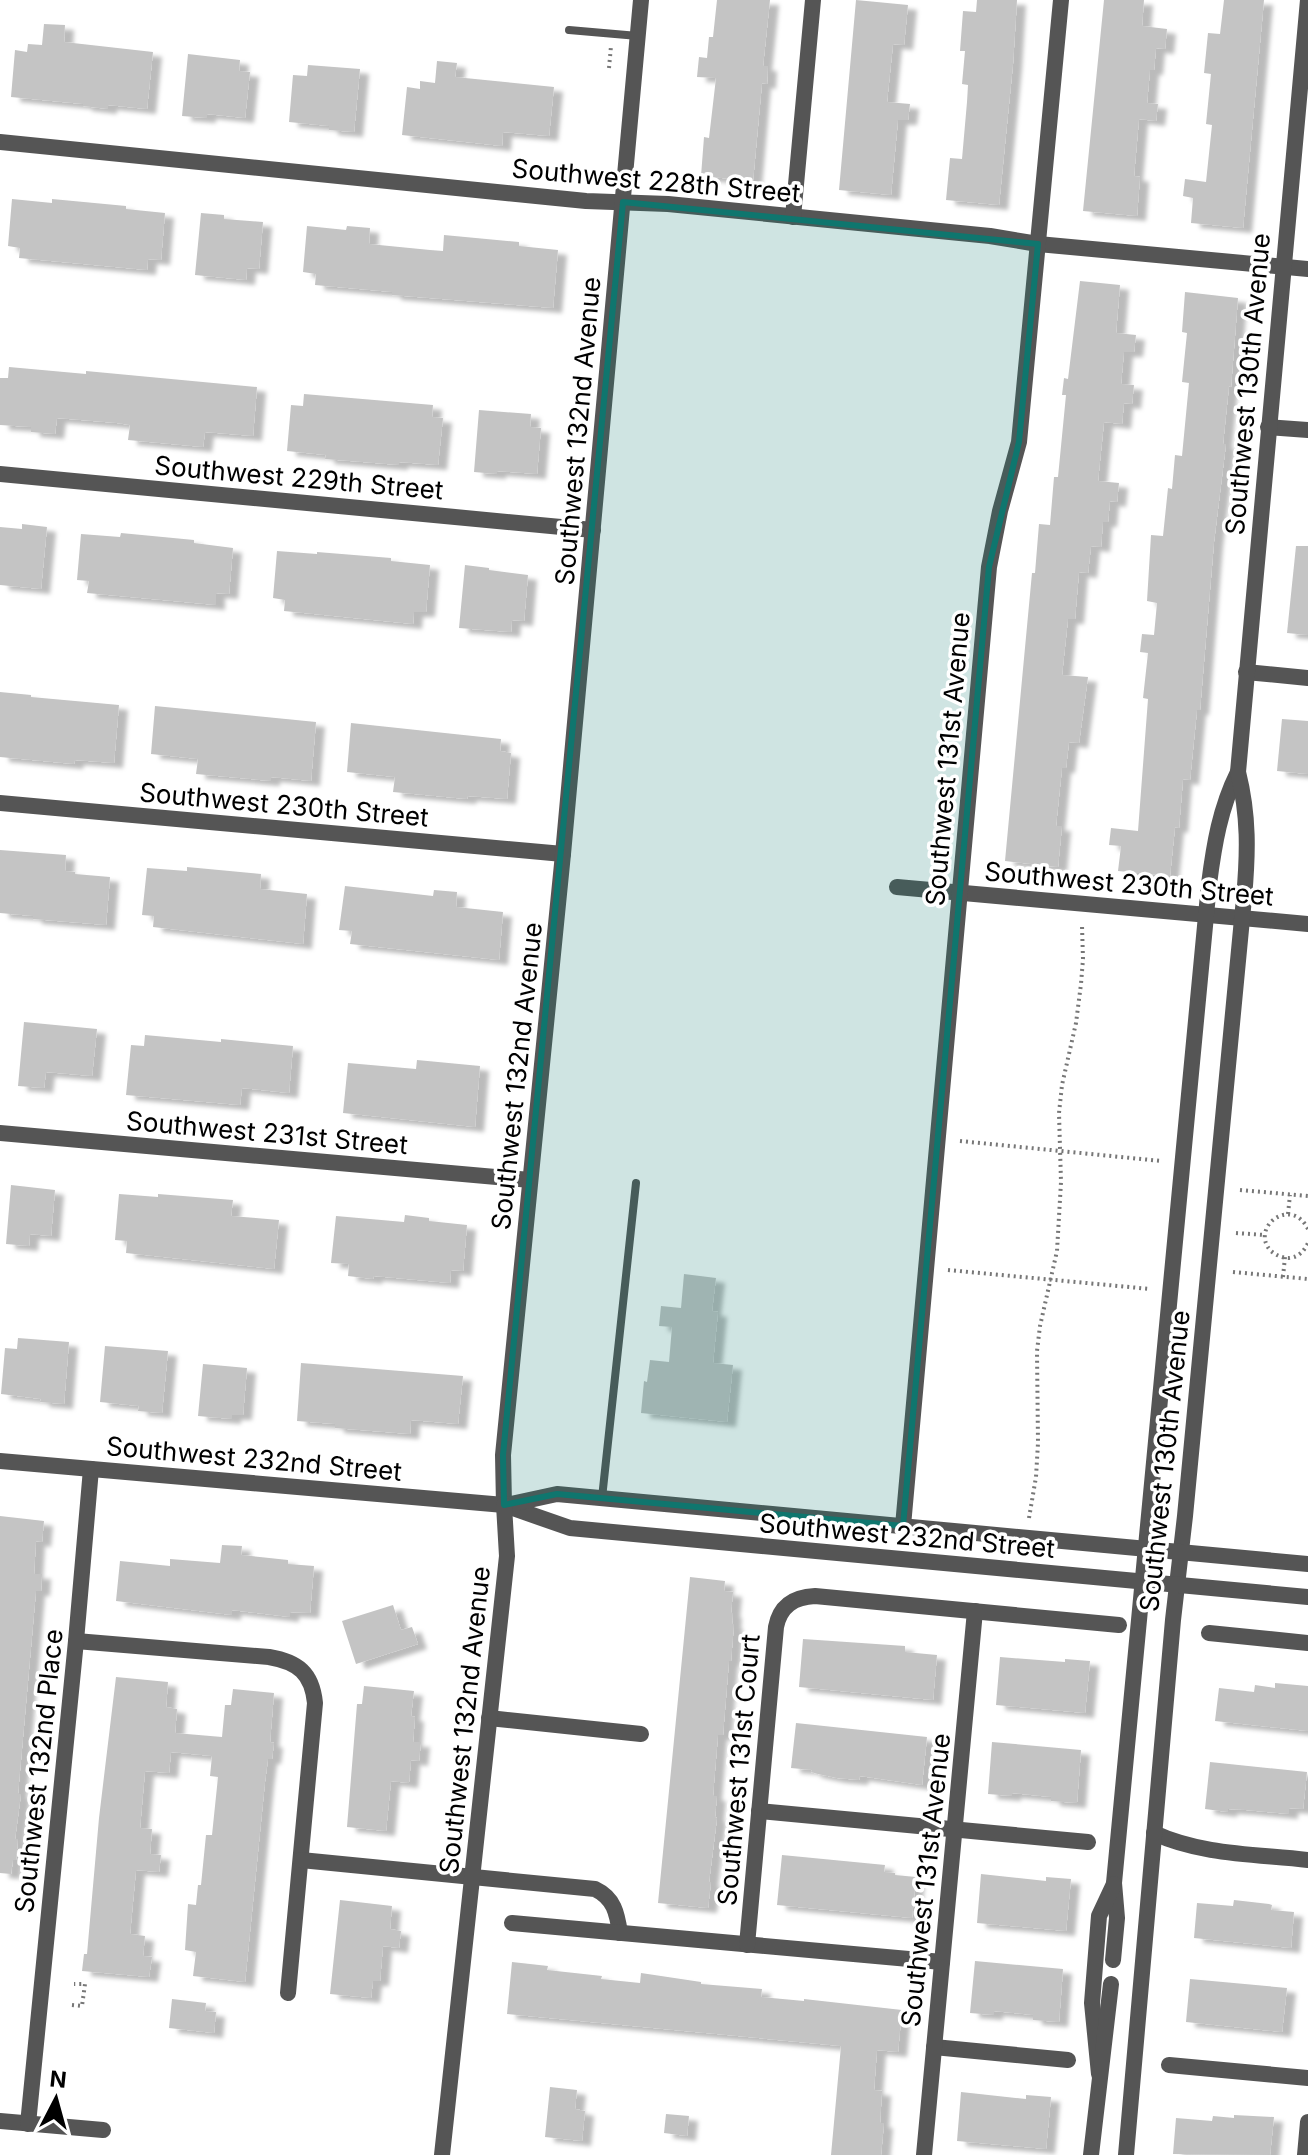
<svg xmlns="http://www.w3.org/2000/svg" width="1308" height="2155" viewBox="0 0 1308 2155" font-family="Inter,sans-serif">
<defs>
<filter id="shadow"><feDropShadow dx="9" dy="5" stdDeviation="2" flood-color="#0004"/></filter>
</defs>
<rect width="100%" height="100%" fill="#fff"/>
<g fill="#c4c4c4" filter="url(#shadow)">
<polygon points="717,0 770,0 763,66 768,66 767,84 762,83 753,181 701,176 704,137 709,138 716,78 697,77 699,57 707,58 709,37 713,37"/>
<polygon points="856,0 908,5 904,45 893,44 887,102 910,104 908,120 898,120 891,195 839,190"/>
<polygon points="977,0 1017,0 1013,64 999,205 946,200 950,158 962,159 967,102 968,85 962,84 965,51 960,51 963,11 976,12"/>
<polygon points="1104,0 1144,0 1142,26 1167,29 1165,49 1156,48 1154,70 1150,70 1147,103 1158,104 1156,121 1139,119 1134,176 1140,177 1137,216 1083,211"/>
<polygon points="1224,0 1264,0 1243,228 1191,223 1193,198 1183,196 1185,179 1206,182 1212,125 1206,124 1211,74 1204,73 1208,33 1220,34"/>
<polygon points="44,24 65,25 64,42 153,52 147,109 108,105 108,109 83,106 83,104 11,97 15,50 27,52 28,44 42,45"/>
<polygon points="188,54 240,60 239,71 250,72 245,118 207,114 207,118 182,116"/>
<polygon points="437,61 457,63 455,77 554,87 549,136 503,132 502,146 402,135 407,87 420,89 420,81 435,83"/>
<polygon points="308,65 360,69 354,132 329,130 329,126 289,122 293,75 307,76"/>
<polygon points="12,199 52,203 52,199 126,206 126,209 165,213 161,260 148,259 147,270 19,258 20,248 8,246"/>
<polygon points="201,213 224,215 224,219 263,222 259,269 247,268 246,280 195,275"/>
<polygon points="307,226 346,230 347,226 370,228 369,244 430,250 443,251 444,235 519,242 519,246 558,250 553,308 392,295 392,292 315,285 316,274 303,272"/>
<polygon points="1080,281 1120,285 1116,333 1136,335 1134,352 1124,352 1121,384 1134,385 1132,404 1124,403 1122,424 1104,422 1098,481 1119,483 1117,502 1110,501 1108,522 1103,522 1101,547 1091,546 1088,573 1079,572 1075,619 1068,619 1062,675 1088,677 1079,743 1069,742 1066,768 1062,768 1056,826 1062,826 1058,867 1005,861 1032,573 1035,573 1039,524 1050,525 1054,477 1058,477 1066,395 1062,395 1064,378 1068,379"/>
<polygon points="1185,292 1238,298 1231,387 1229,386 1223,444 1226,444 1214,542 1200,710 1197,710 1190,780 1183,779 1179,828 1175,827 1170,876 1118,871 1121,846 1109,845 1111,828 1138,831 1148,699 1143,698 1148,653 1140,652 1142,634 1154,635 1157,603 1147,601 1151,535 1163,536 1168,488 1172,489 1175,455 1182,456 1189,383 1182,382 1187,333 1182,332"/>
<polygon points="9,367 86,374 86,371 257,387 253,436 205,432 203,447 128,440 130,425 117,423 57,418 55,434 31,432 31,427 0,425 0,378 8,378"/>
<polygon points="304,394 433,405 432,417 443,418 438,465 399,462 399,465 350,461 325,459 326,455 287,451 291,405 303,406"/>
<polygon points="479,410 531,414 530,427 541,428 537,474 497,471 497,474 474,472"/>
<polygon points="22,524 47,527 41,589 0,585 0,527 22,529"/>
<polygon points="121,533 194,540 194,543 233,548 229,594 216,593 216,605 87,593 89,581 77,580 81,534 120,537"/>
<polygon points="1296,546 1308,546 1308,635 1287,633"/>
<polygon points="277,551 317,554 317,552 391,558 391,561 430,565 426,612 414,612 413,624 284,611 285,600 273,598"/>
<polygon points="465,565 489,568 489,570 528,575 524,621 512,620 511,632 459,628"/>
<polygon points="0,692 31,695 31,697 119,705 114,763 75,760 74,764 0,757"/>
<polygon points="155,706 316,722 311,781 271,777 271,781 196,774 198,759 151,754"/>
<polygon points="1282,719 1308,721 1308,774 1277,771"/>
<polygon points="351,723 501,739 500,751 511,753 507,799 468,796 467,799 393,792 395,777 347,772"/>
<polygon points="0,850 66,855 65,871 75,872 75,874 110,877 106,925 33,919 33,916 0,913"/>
<polygon points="187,867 261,874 260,889 307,894 303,944 153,927 154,916 142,915 147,868 187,871"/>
<polygon points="345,886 433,896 434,890 457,892 456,907 503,912 499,960 350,944 352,931 339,930"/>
<polygon points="24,1022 97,1029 92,1076 46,1072 44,1088 18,1086"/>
<polygon points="145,1035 221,1042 221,1039 293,1046 289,1093 242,1088 240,1105 126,1095 131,1045 144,1046"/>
<polygon points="417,1060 480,1066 475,1127 343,1113 348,1063 416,1069"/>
<polygon points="11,1185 55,1190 51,1236 30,1234 29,1246 6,1244"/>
<polygon points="119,1194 158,1197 158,1194 233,1200 231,1216 279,1220 274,1269 126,1253 127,1241 115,1240"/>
<polygon points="405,1215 429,1218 429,1221 467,1225 463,1271 451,1270 450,1283 374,1276 373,1279 348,1276 349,1264 331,1263 336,1216 404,1222"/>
<polygon points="684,1274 716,1278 712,1311 718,1312 713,1363 733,1365 727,1422 641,1413 644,1381 647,1382 650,1360 669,1362 672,1327 659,1326 661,1306 681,1308"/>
<polygon points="18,1338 69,1342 64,1404 40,1402 41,1399 1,1394 5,1348 17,1349"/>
<polygon points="105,1346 168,1351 162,1413 138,1411 139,1406 100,1402"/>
<polygon points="301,1363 463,1376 458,1424 411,1420 410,1434 335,1428 335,1424 297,1421"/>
<polygon points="203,1364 247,1368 243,1415 232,1415 232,1419 198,1416"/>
<polygon points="0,1516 44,1521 42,1542 36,1541 34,1574 42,1574 41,1591 36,1591 18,1794 21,1794 15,1839 18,1839 16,1860 13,1860 11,1874 0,1873"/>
<polygon points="222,1545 242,1546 241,1555 288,1560 288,1564 314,1566 310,1613 290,1612 290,1617 232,1610 232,1615 116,1601 120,1561 170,1566 170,1559 220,1563"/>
<polygon points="690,1577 725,1581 724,1591 733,1592 731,1613 733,1613 732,1624 734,1624 731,1661 729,1661 723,1735 718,1735 713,1796 717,1796 715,1817 717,1818 709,1882 711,1882 708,1908 658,1903"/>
<polygon points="393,1605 401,1630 412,1627 418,1644 356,1664 342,1621"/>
<polygon points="803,1639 905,1646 905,1652 937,1655 933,1700 799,1687"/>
<polygon points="1000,1657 1065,1662 1065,1659 1090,1661 1085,1713 996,1705"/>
<polygon points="116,1677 168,1682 166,1707 177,1709 175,1733 222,1737 225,1705 231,1705 233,1689 274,1693 270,1742 274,1743 272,1759 268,1759 265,1782 245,1982 193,1976 196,1952 185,1950 188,1904 196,1905 198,1885 201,1885 206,1835 212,1835 218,1777 210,1776 212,1756 171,1752 169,1773 145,1771 140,1828 152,1829 150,1854 161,1855 159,1872 136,1870 130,1934 145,1936 143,1956 152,1957 149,1977 82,1971 84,1954 87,1954 99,1818"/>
<polygon points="1275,1683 1308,1686 1308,1731 1215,1721 1219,1688 1254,1692 1255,1685 1275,1688"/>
<polygon points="364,1686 414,1691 411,1716 415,1717 413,1742 421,1742 419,1761 411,1760 409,1783 391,1781 386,1831 347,1827 357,1704 362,1704"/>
<polygon points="796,1723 927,1737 922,1785 860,1776 859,1780 837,1778 818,1774 811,1772 812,1770 791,1768"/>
<polygon points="992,1742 1081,1750 1077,1803 1051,1801 1051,1797 1012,1793 1012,1796 988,1794"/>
<polygon points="1210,1762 1307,1772 1303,1809 1289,1808 1289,1814 1246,1810 1228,1809 1228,1812 1205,1809"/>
<polygon points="782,1855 885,1865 884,1872 895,1873 895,1875 916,1877 912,1918 777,1905"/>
<polygon points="981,1874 1046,1881 1046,1877 1071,1879 1066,1931 977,1923"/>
<polygon points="340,1900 392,1906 390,1929 401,1931 399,1948 383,1946 380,1981 373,1981 371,1998 330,1994"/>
<polygon points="1234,1900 1269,1904 1272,1905 1271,1910 1294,1912 1291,1948 1194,1938 1197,1903 1233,1906"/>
<polygon points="975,1961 1063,1969 1059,2022 1033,2020 1033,2015 994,2011 994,2015 970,2013"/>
<polygon points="512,1962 548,1966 547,1970 602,1976 601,1979 640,1983 641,1973 701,1982 701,1984 762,1989 761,1997 804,2001 804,1999 902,2010 898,2052 877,2050 874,2090 882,2091 880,2123 884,2123 881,2155 831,2155 841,2046 507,2014"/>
<polygon points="1190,1979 1287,1988 1282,2032 1186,2022"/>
<polygon points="172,1999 206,2003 205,2011 216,2012 214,2033 169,2028"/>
<polygon points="550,2087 577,2090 575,2109 585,2111 582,2141 545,2137"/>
<polygon points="961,2092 1026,2099 1026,2095 1051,2097 1046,2149 957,2141"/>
<polygon points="666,2114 689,2116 687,2136 664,2133"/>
<polygon points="1234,2115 1274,2117 1270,2155 1173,2154 1176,2118 1212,2121 1213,2116 1234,2118"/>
</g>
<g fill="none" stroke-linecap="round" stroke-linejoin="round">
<g stroke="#777" stroke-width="4" stroke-dasharray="2 4" stroke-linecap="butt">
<polyline points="609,68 611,46"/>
<polyline points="960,1141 1161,1161"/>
<polyline points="1240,1190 1308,1196"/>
<polyline points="1288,1214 1290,1195"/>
<path d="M1308 1229C1291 1195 1249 1228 1271 1251 1276 1255 1282 1258 1289 1258 1299 1257 1304 1251 1308 1243"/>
<polyline points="1236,1233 1265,1235"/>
<polyline points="948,1270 1150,1289"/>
<polyline points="1233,1272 1308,1279"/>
<polyline points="1283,1277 1285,1257"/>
<polyline points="1029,1518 1036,1477 1038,1443 1037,1351 1040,1326 1057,1251 1061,1182 1059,1113 1062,1085 1076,1023 1081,984 1083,959 1082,926"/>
<polyline points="72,2005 82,2006 85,1984 74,1984"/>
</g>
<g stroke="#555" stroke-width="8">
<polyline points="569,30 638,36"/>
<polyline points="602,1498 636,1183"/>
</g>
<g stroke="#555" stroke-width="16">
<polyline points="0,142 586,201 668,204 990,236 1038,244 1308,269"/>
<polyline points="793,217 813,0"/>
<polyline points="1268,427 1308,430"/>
<polyline points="0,474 593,530"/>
<polyline points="1246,672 1308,678"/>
<polyline points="0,803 563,854"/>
<polyline points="897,887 1308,924"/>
<polyline points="0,1133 530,1180"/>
<polyline points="504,1505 503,1455 563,854 641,0"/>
<polyline points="903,1526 989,567 1000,511 1019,442 1061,0"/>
<polyline points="1209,1633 1308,1643"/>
<path d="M76 1641 269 1657C298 1662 312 1673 315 1703L288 1993"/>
<polyline points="489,1718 641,1734"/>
<polyline points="759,1811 1088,1842"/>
<path d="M1154 1833C1201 1855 1256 1854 1308 1860"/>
<path d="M301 1860 595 1889C614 1898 617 1913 620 1933"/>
<polyline points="512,1923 942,1962"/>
<path d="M747 1945 776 1627C780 1606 794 1597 815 1596L1119 1625"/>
<path d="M1113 1960 1117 1918 1114 1883 1209 884C1214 845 1220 808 1238 772"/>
<polyline points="934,2047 1068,2060"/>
<polyline points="1169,2065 1308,2078"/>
<polyline points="1099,2074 1092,2003 1099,1916 1114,1884"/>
<polyline points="0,2121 103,2130"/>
<polyline points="28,2124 76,1641 91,1469"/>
<polyline points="924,2155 975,1611"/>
<polyline points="1091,2155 1111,1984"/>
<path d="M1126 2155 1173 1620 1185 1516 1244 898C1248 853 1249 816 1238 772L1308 0"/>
<polyline points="1305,2155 1308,2122"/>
</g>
<g stroke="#555" stroke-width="16">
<polyline points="0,1461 504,1505 570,1528 1308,1597"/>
<polyline points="506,1505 557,1494 1308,1564"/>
<polyline points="442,2155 507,1556 504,1505"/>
</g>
</g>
<path fill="#0f766e" fill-opacity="0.2" stroke="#0f766e" stroke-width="6" stroke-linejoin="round" d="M623 202 1038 244 1019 442 989 567 903 1526 557 1494 504 1505 503 1455Z"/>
<g text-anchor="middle" stroke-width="7" stroke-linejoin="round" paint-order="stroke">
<g font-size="26" fill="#000" stroke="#fff">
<text transform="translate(656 181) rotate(5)" y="9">Southwest 228th Street</text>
<text transform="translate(1248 384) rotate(-85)" y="9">Southwest 130th Avenue</text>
<text transform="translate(578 431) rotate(-85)" y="9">Southwest 132nd Avenue</text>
<text transform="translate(299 478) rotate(5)" y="9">Southwest 229th Street</text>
<text transform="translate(948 759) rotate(-85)" y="9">Southwest 131st Avenue</text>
<text transform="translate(284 805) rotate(5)" y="9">Southwest 230th Street</text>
<text transform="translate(1129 884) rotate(5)" y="9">Southwest 230th Street</text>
<text transform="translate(517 1076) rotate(-84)" y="9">Southwest 132nd Avenue</text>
<text transform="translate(267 1133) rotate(5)" y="9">Southwest 231st Street</text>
<text transform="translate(254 1459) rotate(5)" y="9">Southwest 232nd Street</text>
<text transform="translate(1165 1461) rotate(-84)" y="9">Southwest 130th Avenue</text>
<text transform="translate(907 1536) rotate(5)" y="9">Southwest 232nd Street</text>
<text transform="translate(465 1720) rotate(-84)" y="9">Southwest 132nd Avenue</text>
<text transform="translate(739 1770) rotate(-85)" y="9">Southwest 131st Court</text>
<text transform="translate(39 1771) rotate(-84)" y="9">Southwest 132nd Place</text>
<text transform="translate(926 1880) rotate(-84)" y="9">Southwest 131st Avenue</text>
</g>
</g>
<g transform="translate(56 2099) rotate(6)" stroke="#ffffff" stroke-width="6" paint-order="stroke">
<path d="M0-6L14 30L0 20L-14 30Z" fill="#000000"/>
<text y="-12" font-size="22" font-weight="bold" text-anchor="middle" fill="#000000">N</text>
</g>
</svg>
